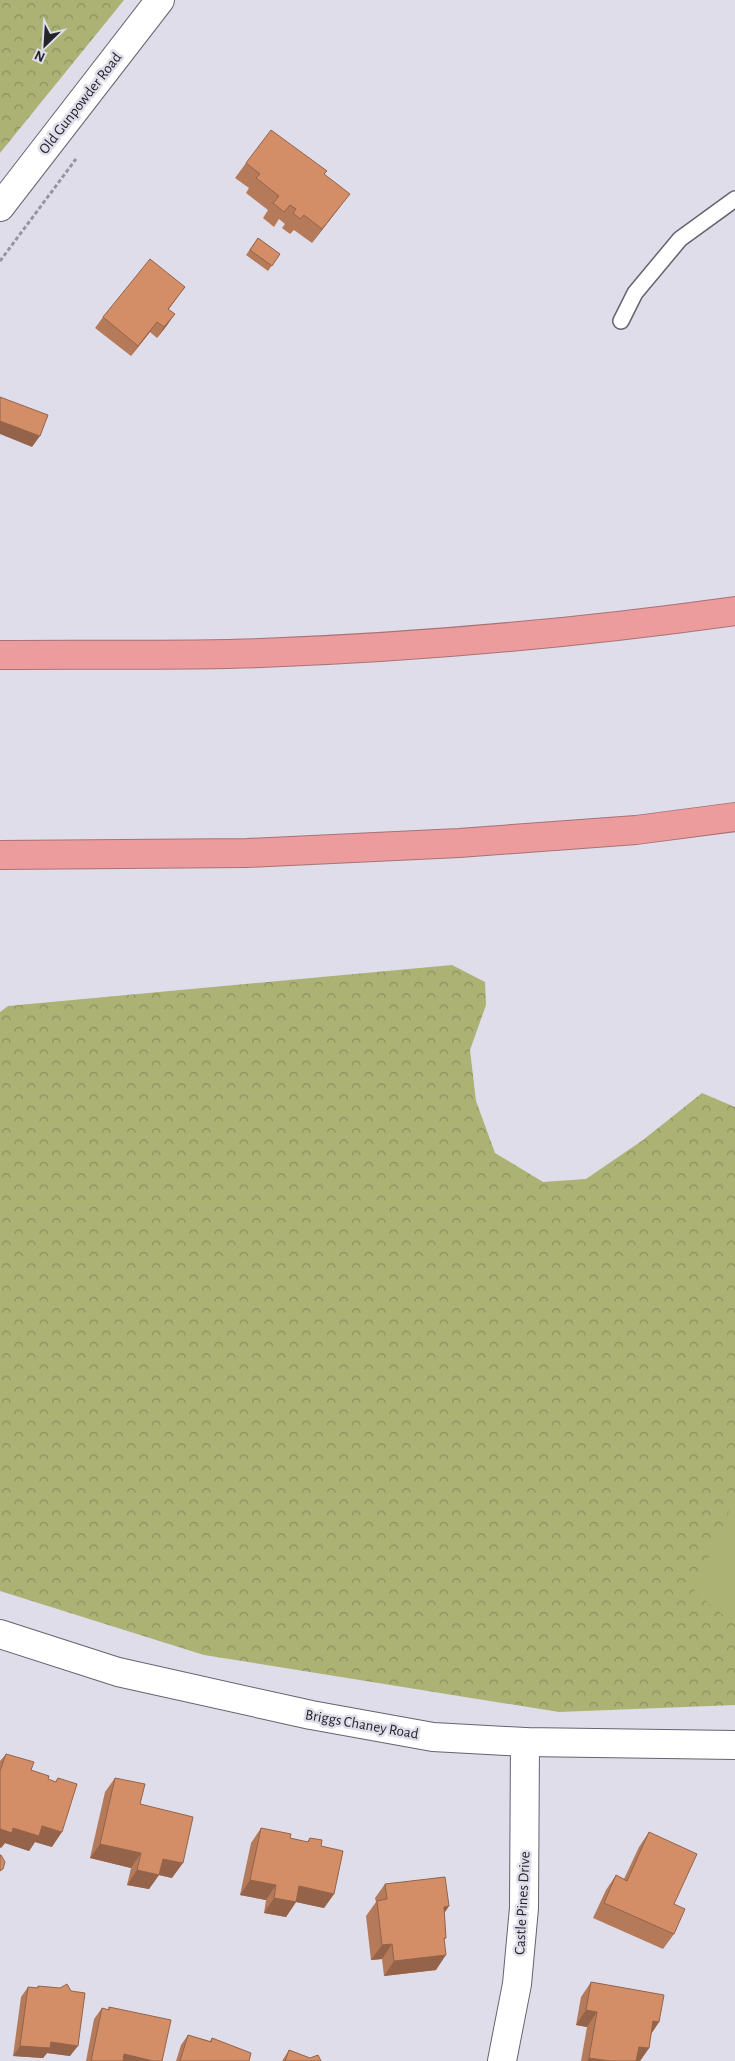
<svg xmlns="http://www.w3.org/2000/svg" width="735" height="2061" viewBox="0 0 735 2061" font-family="'Alegreya Sans',sans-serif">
<defs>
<pattern id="forest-crowns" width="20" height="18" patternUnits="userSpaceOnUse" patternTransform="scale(1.25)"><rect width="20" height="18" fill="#abb274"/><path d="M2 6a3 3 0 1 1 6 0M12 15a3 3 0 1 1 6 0" fill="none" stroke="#8b915f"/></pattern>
</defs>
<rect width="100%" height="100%" fill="#dfdde9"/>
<g fill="url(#forest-crowns)">
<polygon points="0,0 124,0 0,153"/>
<polygon points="452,965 485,982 486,1005 470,1050 476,1101 495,1153 543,1182 586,1179 643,1140 702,1093 735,1107 735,1705 559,1712 204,1655 0,1591 0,1012 8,1006"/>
</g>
<polygon fill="#abb274" points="735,1498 735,1625 694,1591"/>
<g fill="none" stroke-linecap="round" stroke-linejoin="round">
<g stroke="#65636e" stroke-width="18">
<polyline id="lane" points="621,321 635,293 680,239 735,199"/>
</g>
<g stroke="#65636e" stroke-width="30">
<polyline id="street" points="502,2061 517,1984 524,1908 525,1742"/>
</g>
<g stroke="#65636e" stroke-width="30">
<g id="secondary">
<polyline points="0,207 160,0"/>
<polyline points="0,1634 118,1672 311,1715 433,1737 525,1742 735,1745"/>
</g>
</g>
<g stroke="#a77275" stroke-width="30">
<g id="highway">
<path d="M0 655C87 654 174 656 261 653 420 647 577 633 735 611"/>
<polyline points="0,855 247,853 459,843 636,830 735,817"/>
</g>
</g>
<polyline stroke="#96959e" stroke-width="3" stroke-dasharray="4 2.5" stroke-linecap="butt" points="0,261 76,159"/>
<use href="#lane" stroke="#fff" stroke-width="15"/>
<use href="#street" stroke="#fff" stroke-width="28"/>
<use href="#secondary" stroke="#fff" stroke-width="28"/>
<use href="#highway" stroke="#ed9c9e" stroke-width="28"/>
</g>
<g fill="#b57a59">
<polygon points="246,163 324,174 339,208 312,243 294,230 290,234 282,228 285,224 279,219 274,227 263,218 268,210 246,193 249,188 235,178"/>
<polygon points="258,238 280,254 268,271 246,255"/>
<polygon points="185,287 169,309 168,324 157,338 150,332 131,356 95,328 103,317"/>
<polygon points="6,1754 31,1770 48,1779 55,1782 58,1778 52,1847 35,1842 29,1851 5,1843 1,1848 0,1847 0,1761"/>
<polygon points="115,1778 140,1804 172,1878 159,1875 149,1889 127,1885 131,1868 90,1858 105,1792"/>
<polygon points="261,1828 290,1838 307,1842 310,1838 321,1846 334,1894 324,1908 296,1902 286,1917 264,1913 266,1900 240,1895 251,1843"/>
<polygon points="649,1832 674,1904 674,1934 663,1949 593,1918 606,1890 616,1875 624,1879 639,1847"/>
<polygon points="385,1884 449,1906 444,1913 446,1938 444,1940 436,1970 384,1976 382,1959 371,1960 366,1916 376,1902 375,1898"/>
<polygon points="591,1982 659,2022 651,2034 649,2048 640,2061 581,2061 587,2027 576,2025 581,1997"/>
<polygon points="38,1986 70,2056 47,2053 43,2058 13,2056 21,1997 28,1987 37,1988"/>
<polygon points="109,2007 162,2061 86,2061 94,2019 102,2008 108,2010"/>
<polygon points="188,2035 210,2041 212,2038 249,2061 176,2061 181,2045"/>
<polygon points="289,2050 310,2058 321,2061 282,2061"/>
</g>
<g fill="#946349">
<polygon points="350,194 339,208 312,243 322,229"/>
<polygon points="175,314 168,324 157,338 164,327"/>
<polygon points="157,322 150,332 131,356 138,346"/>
<polygon points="0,421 40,436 32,447 0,434"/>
<polygon points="42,1826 62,1832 52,1847 35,1842 29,1851 5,1843 1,1848 0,1847 0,1829 13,1828"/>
<polygon points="100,1844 141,1853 131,1868 90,1858"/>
<polygon points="163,1859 183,1863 172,1878 159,1875 149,1889 127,1885 137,1870"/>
<polygon points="250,1880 276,1885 266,1900 240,1895"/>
<polygon points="299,1886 334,1894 324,1908 296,1902 286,1917 264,1913 274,1898"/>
<polygon points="449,1906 439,1921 444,1907"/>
<polygon points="392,1944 382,1959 371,1960 382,1945"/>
<polygon points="446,1955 436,1970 384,1976 394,1961"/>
<polygon points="586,2010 597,2012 587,2027 576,2025"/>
<polygon points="653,2021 659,2022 649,2037"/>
<polygon points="51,2042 78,2046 70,2056 47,2053 43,2058 13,2056 20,2046"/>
<polygon points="639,2047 649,2048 640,2061 629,2061"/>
<polygon points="124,2054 153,2061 119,2061"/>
<polygon points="589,2058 610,2061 587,2061"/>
</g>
<g fill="#d38e68" stroke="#946349">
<polygon points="271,130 327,171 324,174 350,194 322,229 304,215 300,219 293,213 296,209 290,205 284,212 273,203 279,196 256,178 260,174 246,163"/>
<polygon points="258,238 280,254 272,266 250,250"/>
<polygon points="150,259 185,287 168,309 175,314 164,327 157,322 138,346 103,317"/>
<polygon points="0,397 48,415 40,436 0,421"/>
<polygon points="6,1754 34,1762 31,1770 49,1776 48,1779 56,1782 58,1778 77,1784 62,1832 42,1826 39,1836 13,1828 12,1833 0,1829 0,1771"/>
<polygon points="115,1778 145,1784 140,1804 193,1817 183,1863 163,1859 159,1875 137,1870 141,1853 100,1844"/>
<polygon points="261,1828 291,1834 290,1838 308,1842 310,1838 322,1840 321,1846 343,1851 334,1894 299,1886 296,1902 274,1898 276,1885 250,1880"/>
<polygon points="649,1832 697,1854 674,1904 685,1909 674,1934 604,1903 616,1875 627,1881"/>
<polygon points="0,1855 1,1855 5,1862 3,1869 0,1871"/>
<polygon points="445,1877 449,1906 444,1907 446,1938 444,1938 446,1955 394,1961 392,1944 382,1945 377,1901 387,1899 385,1884"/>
<polygon points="591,1982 664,1995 659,2022 653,2021 649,2048 639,2047 636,2061 610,2061 589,2058 597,2012 586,2010"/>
<polygon points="67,1984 71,1991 85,1993 78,2046 51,2042 50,2048 20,2046 28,1987 38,1988 38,1986 60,1988"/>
<polygon points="109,2007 171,2020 162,2061 153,2061 124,2054 123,2061 91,2061 102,2008 109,2010"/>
<polygon points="188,2035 211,2042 212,2038 251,2053 249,2061 180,2061"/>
<polygon points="289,2050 310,2058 318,2055 321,2061 285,2061"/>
</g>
<g text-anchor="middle" stroke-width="5" stroke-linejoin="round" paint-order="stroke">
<g font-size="15" fill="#252529" stroke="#dfdde9">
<text transform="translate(80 103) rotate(-52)" y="5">Old Gunpowder Road</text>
<text transform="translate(362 1724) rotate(10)" y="5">Briggs Chaney Road</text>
<text transform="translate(522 1903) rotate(-87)" y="5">Castle Pines Drive</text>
</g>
</g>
<g transform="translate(45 45) rotate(205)" stroke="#dfdde9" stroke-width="4" paint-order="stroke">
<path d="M0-4L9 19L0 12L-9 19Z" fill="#252529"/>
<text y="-8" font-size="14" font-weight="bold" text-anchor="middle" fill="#252529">N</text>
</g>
</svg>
